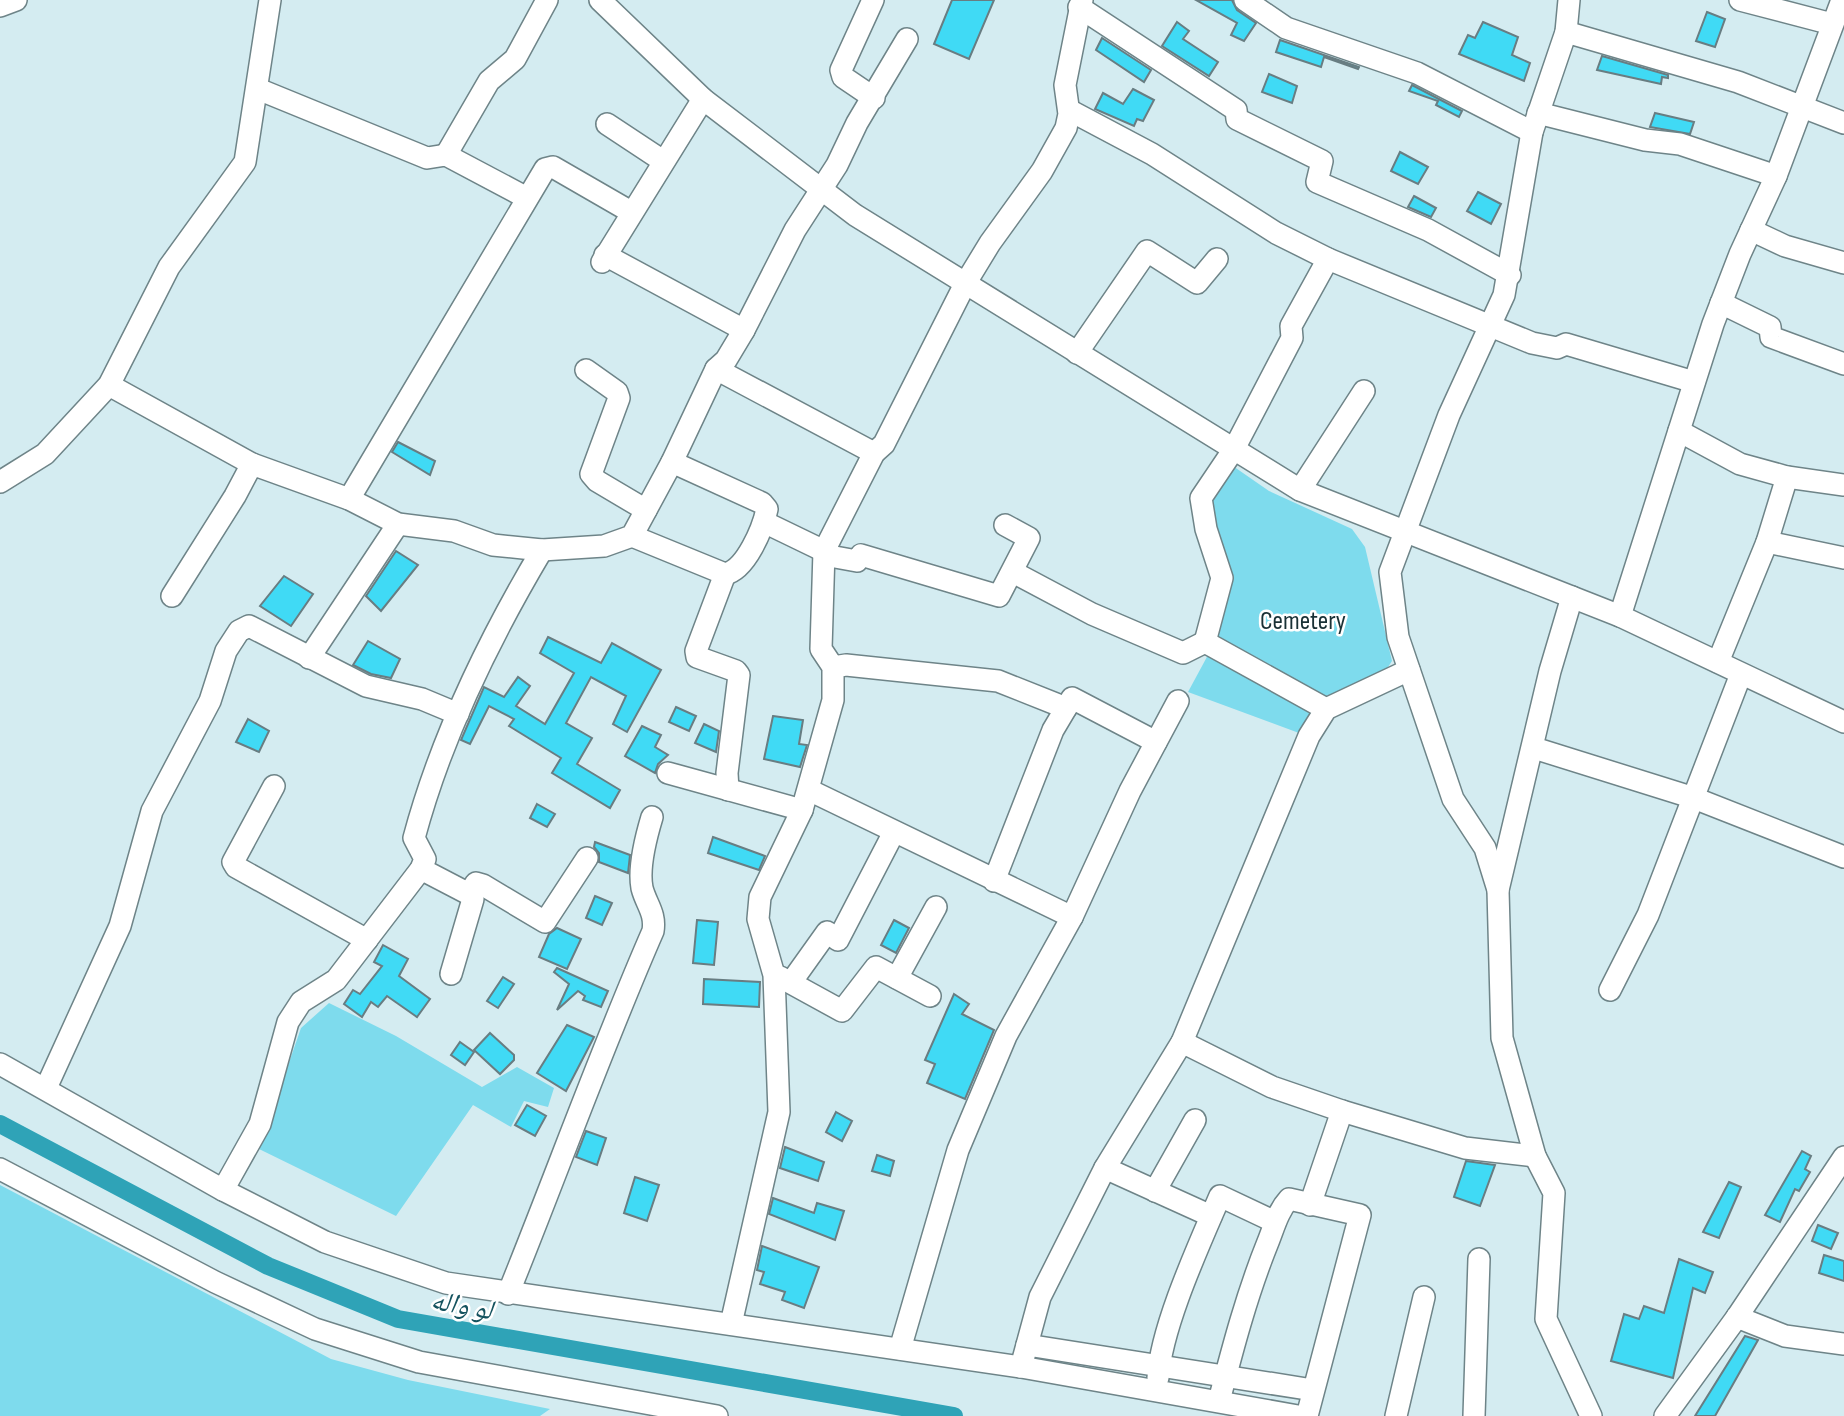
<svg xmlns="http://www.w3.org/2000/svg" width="1844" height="1416" viewBox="0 0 1844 1416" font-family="'Sofia Sans Condensed','Noto Naskh Arabic',sans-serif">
<rect width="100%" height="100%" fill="#d4ecf1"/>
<g fill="#7edbed">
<polygon points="1230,464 1269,491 1352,529 1365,547 1392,661 1366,700 1327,695 1299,733 1188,692 1215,642 1232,578 1206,498"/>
<polygon points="329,1003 396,1036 482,1087 517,1067 554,1088 548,1107 524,1101 511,1127 473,1105 396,1216 259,1149 301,1028"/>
<polygon points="0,1185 331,1359 408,1380 550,1409 540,1416 0,1416"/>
</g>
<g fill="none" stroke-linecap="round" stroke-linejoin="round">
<polyline stroke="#2fa3b7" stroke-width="18" points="0,1124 268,1266 398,1319 954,1416"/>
</g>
<g fill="#40daf5" stroke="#687d82" stroke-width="2">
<polygon points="952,0 994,0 969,59 934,44"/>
<polygon points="1196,0 1232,0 1237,10 1256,23 1244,41 1231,35 1237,23"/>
<polygon points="1707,12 1725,19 1715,47 1696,41"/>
<polygon points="1177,22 1189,31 1183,39 1218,62 1209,76 1162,46"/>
<polygon points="1483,22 1518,37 1512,55 1530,63 1524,81 1459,54 1468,35 1475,38"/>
<polygon points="1102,38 1151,70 1144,82 1096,50"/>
<polygon points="1280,40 1359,67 1358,69 1324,57 1321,67 1276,52"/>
<polygon points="1602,56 1668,75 1668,78 1662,77 1661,84 1597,70"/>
<polygon points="1269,74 1297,86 1292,103 1262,92"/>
<polygon points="1412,85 1462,111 1459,117 1436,105 1438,101 1409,91"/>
<polygon points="1133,89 1154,100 1143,121 1137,119 1134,126 1095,109 1103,93 1123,104"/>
<polygon points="1655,113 1694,122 1690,134 1650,127"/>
<polygon points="1400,152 1428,167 1418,184 1391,171"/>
<polygon points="1478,192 1501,204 1491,224 1467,211"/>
<polygon points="1414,196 1436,208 1431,217 1408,207"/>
<polygon points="398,442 435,461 430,475 392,452"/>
<polygon points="396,551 418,565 381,611 366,596"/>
<polygon points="284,576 313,594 291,626 260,606"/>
<polygon points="548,637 601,663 612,643 661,670 627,732 613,724 626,696 591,677 566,723 592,738 577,764 620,790 610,808 552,773 561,758 509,726 514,719 489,706 470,744 461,740 484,687 504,697 518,677 530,686 516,706 545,724 574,673 540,653"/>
<polygon points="368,641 400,659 391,678 371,674 353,665"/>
<polygon points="676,707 696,716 689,731 669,722"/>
<polygon points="773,716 803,720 799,744 807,745 800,767 764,759"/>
<polygon points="248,719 269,731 259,752 236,742"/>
<polygon points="704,724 719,731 716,752 695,743"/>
<polygon points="642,726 661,735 655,747 668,755 658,764 655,773 625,756"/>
<polygon points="537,804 555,814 547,827 530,818"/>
<polygon points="713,837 765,856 759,870 708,853"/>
<polygon points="595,842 630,855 628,873 599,862 599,853 594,847"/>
<polygon points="595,896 612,903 602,925 586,918"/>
<polygon points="697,920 718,922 714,965 693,963"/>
<polygon points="894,920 909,928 896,953 881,945"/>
<polygon points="557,928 581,939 567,969 539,957 549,934"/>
<polygon points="383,945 408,959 399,976 430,999 417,1017 387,996 378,1007 371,1002 362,1017 344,1004 353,990 360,994 382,966 374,962"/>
<polygon points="557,968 608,991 601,1007 583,1000 585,996 578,991 557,1010 569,984 554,972"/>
<polygon points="503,977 514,984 498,1008 487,1001"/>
<polygon points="704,979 760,982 759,1007 703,1004"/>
<polygon points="954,994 969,1004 962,1014 994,1030 965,1099 927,1083 935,1064 925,1060"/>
<polygon points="567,1025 594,1037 566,1091 537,1073"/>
<polygon points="490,1033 514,1055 514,1060 500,1074 474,1050"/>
<polygon points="460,1042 474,1052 465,1065 451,1055"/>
<polygon points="527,1105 546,1116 535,1136 515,1125"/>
<polygon points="836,1112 852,1121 842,1141 826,1132"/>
<polygon points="586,1131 606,1138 597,1165 576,1157"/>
<polygon points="785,1147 824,1162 818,1181 780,1168"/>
<polygon points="1802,1151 1811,1156 1805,1169 1810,1172 1799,1191 1795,1189 1780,1222 1765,1215"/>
<polygon points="877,1155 894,1161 890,1176 872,1171"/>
<polygon points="1466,1161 1495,1165 1480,1206 1454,1197"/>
<polygon points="635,1177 659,1185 647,1221 624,1213"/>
<polygon points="1729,1182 1741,1187 1719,1238 1703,1232"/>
<polygon points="773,1198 814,1213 817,1203 844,1211 835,1240 769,1214"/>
<polygon points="1818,1225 1838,1233 1831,1249 1812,1241"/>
<polygon points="762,1246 819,1267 804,1308 782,1300 785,1292 760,1284 764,1272 757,1270"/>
<polygon points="1824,1255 1844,1261 1844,1281 1819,1273"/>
<polygon points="1679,1259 1713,1272 1705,1293 1693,1288 1673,1378 1611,1361 1624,1314 1639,1319 1644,1306 1664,1313"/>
<polygon points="1745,1336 1758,1340 1715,1416 1695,1416"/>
</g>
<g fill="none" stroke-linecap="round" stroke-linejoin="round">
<g stroke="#6e8488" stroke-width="24">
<g id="minor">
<polyline points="600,0 703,99 855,215 1300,490 1620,616 1844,722"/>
<polyline points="873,0 841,70 843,77 874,98"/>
<polyline points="1245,0 1286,28 1417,73 1532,132"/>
<polyline points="1569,0 1566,32 1532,132 1504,295 1449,415 1390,572 1398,637 1453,799 1485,848 1498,890 1502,1038 1535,1156 1554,1193 1546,1319 1591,1416"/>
<polyline points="1740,0 1832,24"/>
<polyline points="0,6 16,0"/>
<polyline points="1079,7 1236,110 1237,119 1322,161 1317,182 1428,230 1510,275"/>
<polyline points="1566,32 1738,82 1844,123"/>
<polyline points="258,89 427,158 446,155 527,198"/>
<polyline points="1069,110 1152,154 1276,233 1328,259 1532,343 1557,348 1566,344 1694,382"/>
<polyline points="1538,113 1645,140 1680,144 1776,176"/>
<polyline points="607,124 663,161"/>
<polyline points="446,155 489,81 515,59 547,0"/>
<polyline points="1751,230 1785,246 1844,263"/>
<polyline points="605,255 744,330"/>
<polyline points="602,262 703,99"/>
<polyline points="1721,303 1770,327 1771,337 1844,364"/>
<polyline points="1077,353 1147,251 1197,283 1217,259"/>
<polyline points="716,369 874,453"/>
<polyline points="586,370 617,392 619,398 591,474 597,481 646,510"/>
<polyline points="109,385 252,464"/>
<polyline points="1679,431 1740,464 1787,477 1844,485"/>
<polyline points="0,482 45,454 109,385 169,267 245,162 270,0"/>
<polyline points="1300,490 1364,391"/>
<polyline points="349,499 545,169 553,167 631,212"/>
<polyline points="764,522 824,551"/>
<path d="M632 536 725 574C746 570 763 528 767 509L762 503 672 462"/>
<polyline points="1767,542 1844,558"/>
<polyline points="824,555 857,561 861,555 999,596 1029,538 1005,525"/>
<polyline points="1013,572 1092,614 1183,653 1205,642 1326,709"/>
<polyline points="725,574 696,651 697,657 736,671 739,675 727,773 728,790"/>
<polyline points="172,596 235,496 252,464 349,499 398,524 454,531 493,545 542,550 604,546 632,536 672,462 716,369 726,360 744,330 795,230 837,165 857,123 907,39"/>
<polyline points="1620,616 1713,324 1740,254 1776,176 1842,0"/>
<polyline points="1205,642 1222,578 1206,529 1201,498 1234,449 1292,338 1291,326 1328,259"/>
<polyline points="309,658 398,524"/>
<polyline points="1718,662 1767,542 1787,477"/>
<polyline points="833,667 846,665 998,681 1066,708"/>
<polyline points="1534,748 1694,798 1844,857"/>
<polyline points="668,773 802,810"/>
<polyline points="274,786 233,862 236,867 367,940"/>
<polyline points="809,790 1072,917"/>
<polyline points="421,869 469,894 473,899 451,974"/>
<polyline points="994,881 1053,730 1072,698 1156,742"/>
<polyline points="1498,890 1550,671 1572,597"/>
<polyline points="469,894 476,883 483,885 545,922 587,858"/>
<polyline points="780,977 842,1011 876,967 930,996"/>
<polyline points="897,978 936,907"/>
<polyline points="792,981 827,932 838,940 893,834"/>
<polyline points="1610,990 1648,915 1741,674"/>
<polyline points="1182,1042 1272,1087 1342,1111 1465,1148 1535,1156"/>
<polyline points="0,1064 223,1190 325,1242 446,1283 1021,1367 1298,1416"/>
<polyline points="46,1088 120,926 152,811 210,701 226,651 239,631 249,626 366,686 422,699 458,714"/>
<polyline points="1105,1168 1211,1216"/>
<polyline points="0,1169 215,1282 315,1329 419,1362 717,1416"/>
<path d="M223 1190 260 1124 288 1022 301 1002 336 980 421 869 425 859 414 838C441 737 489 639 542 550"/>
<polyline points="1155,1191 1195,1120"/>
<polyline points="1310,1205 1342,1111"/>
<path d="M508 1294C557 1173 601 1050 653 931 656 913 646 904 642 888 638 867 646 837 652 817"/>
<polyline points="1737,1317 1785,1336 1844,1344"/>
<polyline points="731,1324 779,1112 774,975 758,919 760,897 802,810 833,700 833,667 821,649 824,551 874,453 884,444 965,284 990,243 1042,171 1066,128 1069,114 1065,85 1082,0"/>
<polyline points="1027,1345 1313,1390"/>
<polyline points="900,1349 958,1150 1006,1036 1072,917 1130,791 1178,701"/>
<polyline points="1021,1367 1040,1297 1105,1168 1182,1042 1309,736 1326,709 1409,670"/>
<path d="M1158 1378C1161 1327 1199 1245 1220 1196L1275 1222"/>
<path d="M1219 1401C1233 1347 1247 1294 1268 1242 1274 1227 1278 1211 1289 1199L1360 1215 1307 1416"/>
<polyline points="1396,1416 1424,1297"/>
<polyline points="1474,1416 1479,1259"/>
<polyline points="1665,1416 1737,1317 1844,1157"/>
</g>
</g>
<use href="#minor" stroke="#fff" stroke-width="21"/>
</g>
<g text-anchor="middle" stroke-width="5" stroke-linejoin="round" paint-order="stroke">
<g font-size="26" fill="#193136" stroke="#fff">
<text x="1303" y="629">Cemetery</text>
</g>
<g font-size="28" font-style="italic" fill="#15535f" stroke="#fff">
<text transform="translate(462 1304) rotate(10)" y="10">لو واله</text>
</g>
</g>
</svg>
